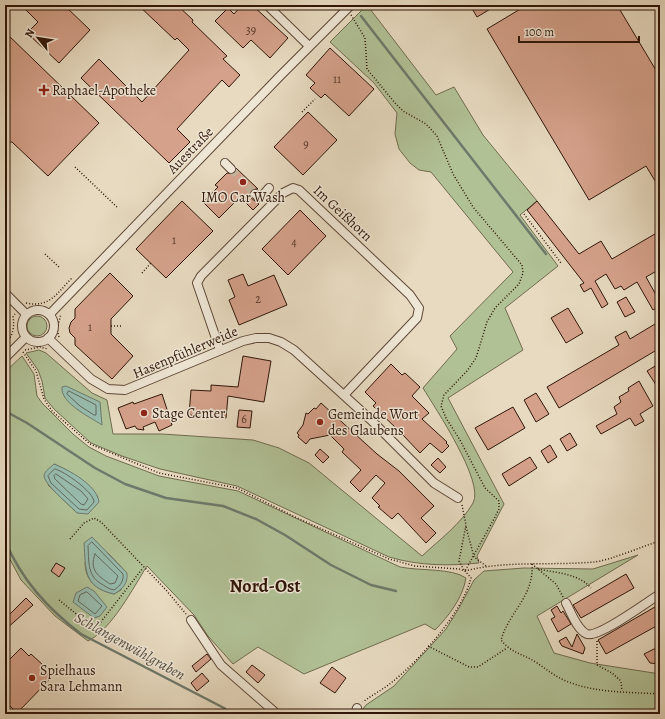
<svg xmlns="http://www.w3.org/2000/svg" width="665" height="719" viewBox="0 0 665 719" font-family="Alegreya,serif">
<rect width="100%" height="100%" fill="#e7dac0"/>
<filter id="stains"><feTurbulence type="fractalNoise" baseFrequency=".005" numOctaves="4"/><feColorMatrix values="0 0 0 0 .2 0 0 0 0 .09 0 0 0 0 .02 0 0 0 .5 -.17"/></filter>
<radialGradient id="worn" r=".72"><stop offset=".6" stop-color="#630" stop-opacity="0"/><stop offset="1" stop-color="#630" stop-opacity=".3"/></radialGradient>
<g fill="#b1c196" stroke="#706b4f" fill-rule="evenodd">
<path d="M367 5 436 95 454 87 483 135 537 201 520 215 558 266 505 308 523 350 448 398 504 504 477 556 479 563C448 566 420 566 389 557L237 486 160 469 122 456 91 443 54 409 45 398 42 381 38 370 26 353 39 350 46 353 92 393 107 400 113 434H162L253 440 279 448 309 463 422 556C439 540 461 524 473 503 485 482 435 408 423 388L457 349 450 336 513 272 431 172 419 170 410 163 399 149 395 134 397 113 374 83 330 42Z"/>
<circle cx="37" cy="326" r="10"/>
<path d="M22 356 34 374 37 396 42 403 73 434 89 447 106 456 159 476 238 491 400 567C420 571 452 568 466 578 463 597 449 616 435 630L425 624 304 674 258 647 233 664 208 636 194 615 147 566C133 588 112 629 88 641L55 616 21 580 5 550V372ZM54 464C71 471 86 483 98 497L77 513 48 485ZM108 553 126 572 121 590 114 594C97 590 85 581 85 562Z"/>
<polygon points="638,555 537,616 554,653 590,663 660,674 660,714 359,714 366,705 394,686 446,629 459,608 474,580 484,571 524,568 593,569"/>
</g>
<g fill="#97bbad" stroke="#6d796b">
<path d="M66 386 100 402 102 425C90 417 60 403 62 387Z"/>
<path d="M54 464C69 470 97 485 99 502L88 514 77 513C71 506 43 484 44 475 45 471 51 467 54 464Z"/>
<path d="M92 537 127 573C128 583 123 589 114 594 83 587 86 570 84 543Z"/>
<polygon points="87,587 94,591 107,607 100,616 94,618 73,602 76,593"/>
</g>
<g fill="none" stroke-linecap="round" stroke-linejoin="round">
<g stroke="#63685a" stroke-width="1">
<polygon points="69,391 96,405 96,415 94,415 80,406 67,394"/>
<path d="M55 469C64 471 94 492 94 502L87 510 79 509 51 483 48 476Z"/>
<polygon points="56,474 81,491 88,499 84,505 81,504 55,479 54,476"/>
<path d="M92 542 123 574C124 581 120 586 114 590 108 589 105 586 100 583 87 575 89 560 88 546Z"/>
<path d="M95 554 118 576 115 583 110 584C98 576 89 570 95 554Z"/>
<polygon points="87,592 102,606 95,614 78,601 80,595"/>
</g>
<g stroke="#6d796b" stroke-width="2.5">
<polyline points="361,16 546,254"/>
<polyline points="5,411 27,423 95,468 125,484 166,498 223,506 256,519 285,535 331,565 371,585 396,591"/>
<path d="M5 541C22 580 47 608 81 634L224 708 231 714"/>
</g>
</g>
<g fill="#d5a18b" stroke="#2f1508">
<polygon points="21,5 64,5 90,30 59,63 27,33 38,22"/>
<polygon points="138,5 177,5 193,20 192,22 227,56 223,59 240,75 229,87 222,80 177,129 190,142 169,163 81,78 99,59 142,102 189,50 177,38 175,40"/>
<polygon points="242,5 252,5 288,38 270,58 251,40 243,48 215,21 228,8 234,14"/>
<polygon points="470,5 497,5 477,17"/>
<polygon points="527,5 617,5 660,77 660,189 646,166 589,200 487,29"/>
<polygon points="5,32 99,123 48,176 12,142 5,142"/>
<polygon points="330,48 374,89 349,116 325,94 321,98 310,88 315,83 306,75"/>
<polygon points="308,112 337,140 303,175 274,147"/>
<polygon points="236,168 258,189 252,189 250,194 251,198 259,204 253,210 240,197 219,218 203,202 218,187 215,185 227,173 233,174"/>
<polygon points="182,201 213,231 166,278 136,249"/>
<polygon points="537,201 579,254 601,241 612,259 660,231 660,269 646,277 660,302 660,306 653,310 637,282 624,290 621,286 615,289 606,274 595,281 608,304 602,308 591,288 584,292 580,285 584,283 527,210"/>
<polygon points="300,210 326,236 288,275 262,249"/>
<polygon points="110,273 133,296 111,319 111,334 133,356 112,379 75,345 75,338 70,333 69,328 71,322 75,318 75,309"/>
<polygon points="243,274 248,286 274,275 287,305 239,325 229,300 235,297 228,280"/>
<polygon points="626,297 635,312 625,317 617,302"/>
<polygon points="568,308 583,333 566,343 551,318"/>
<polygon points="660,321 660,348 559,408 547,387 619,345 615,337 626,331 630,339"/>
<polygon points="243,356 271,361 264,402 228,396 226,418 189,415 191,390 211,391 211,385 238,387"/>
<polygon points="660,363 660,391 647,371"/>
<polygon points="391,364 402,375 405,373 420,387 412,396 429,413 422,419 447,442 446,443 449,446 442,453 430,443 420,453 402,434 398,434 398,430 373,406 376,403 365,392"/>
<polygon points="639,381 653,406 640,414 644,421 635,426 630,418 601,434 596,426 617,414 614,407 621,402 619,397 629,391 628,388"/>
<polygon points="536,393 549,414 536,422 524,400"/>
<polygon points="162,394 172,425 159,431 155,422 143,427 144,430 137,429 135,426 126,429 118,408 133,402 134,404"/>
<polygon points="321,403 377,454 399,471 434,506 421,518 436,533 426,543 398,513 392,519 378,507 380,506 372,498 385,483 376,475 360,492 350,482 361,470 342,452 344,449 330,435 310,439 306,444 298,437 299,435 297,433 303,425 306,413 308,414 314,408 316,409"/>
<polygon points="513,407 525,428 488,450 475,428"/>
<polygon points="239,410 252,411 250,428 237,427"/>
<polygon points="570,433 577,445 567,451 560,439"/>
<polygon points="550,445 557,457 548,463 541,451"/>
<polygon points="320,449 329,457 323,463 315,455"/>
<polygon points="530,457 537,468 509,486 502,474"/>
<polygon points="438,458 446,467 440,473 431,465"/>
<polygon points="56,563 65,568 59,577 51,571"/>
<polygon points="626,574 634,588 581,618 573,605"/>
<polygon points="26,598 33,605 5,630 5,609 10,614"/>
<polygon points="660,604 660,624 606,654 598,640"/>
<polygon points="557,606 561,613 563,611 571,624 558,632 551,619 555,617 551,610"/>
<polygon points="577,634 585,648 583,654 562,646 559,641 566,637 572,647"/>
<polygon points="21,648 29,656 31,654 44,666 42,668 51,678 17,713 5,701 5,664"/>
<polygon points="654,649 659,649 660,652 660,664 650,663 644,654"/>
<polygon points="207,654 211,659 196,672 192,666"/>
<polygon points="252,665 265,675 258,683 246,672"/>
<polygon points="332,667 346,678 335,693 320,683"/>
<polygon points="202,673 209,681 197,691 191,683"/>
</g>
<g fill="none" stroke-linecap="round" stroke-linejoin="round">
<polyline stroke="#c2b39b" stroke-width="8" stroke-dasharray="8 4" stroke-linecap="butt" points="231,169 255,194"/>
<g stroke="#5d4636" stroke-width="10">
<g id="minor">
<polyline points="267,5 309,46"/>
<polyline points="225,163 231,169"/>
<polyline points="255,194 259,197 263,195 269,188"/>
<polyline points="5,293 26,314"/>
<circle cx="38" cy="326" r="16"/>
<polyline points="50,314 280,76 351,5"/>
<polyline points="48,338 91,379 108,389 125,390 243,341 256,338 269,338 281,342 294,350 371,420 434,483 458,498"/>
<polyline points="220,350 197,283 201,276 283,193 293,188 299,190 410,295 419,308 417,318 344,395"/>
<polyline points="5,358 26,337"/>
<path d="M566 603C571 612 577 630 587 634 599 638 647 602 660 594"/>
<polyline points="191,620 221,665 277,714"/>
<polyline points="355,714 357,708"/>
</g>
</g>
<g stroke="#2f1508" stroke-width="1.5" stroke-dasharray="1 2" stroke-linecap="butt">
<polyline points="351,15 365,38 367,69 395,103 403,111 426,124 437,136 453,174 473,207 522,265 523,273 519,284 495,308 487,322 476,358 467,371 444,395 441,406 446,418 460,440 485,488 499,501 499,509 494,519 465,571"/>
<polyline points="302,112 315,99"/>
<polyline points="75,167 118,208"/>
<polyline points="524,214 561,263"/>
<polyline points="45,254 59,267"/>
<polyline points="142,273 151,263"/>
<path d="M26 303C50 308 57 293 72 278"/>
<polyline points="111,326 122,326"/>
<polyline points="59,337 57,329 61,314"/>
<path d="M5 345C12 337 15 328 13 317L15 314"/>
<polyline points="25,350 40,347 48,349"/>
<path d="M23 352 36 371 44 399 52 411 90 444 159 473 237 488 295 517 389 559 415 566 459 569 465 571 471 578C462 613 420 660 391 683 382 690 372 695 363 702"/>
<polyline points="462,505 466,525 459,561 464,570"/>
<polyline points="466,527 474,557 486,566"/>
<polyline points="70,539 84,523 94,518 101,522 166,590 186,614"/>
<path d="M532 564C534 597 510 610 501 640 510 652 522 654 534 661 545 668 554 676 566 681 595 693 628 692 660 694"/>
<polyline points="532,564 556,584 563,597"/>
<path d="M538 569C556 573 578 573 591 588"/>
<path d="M465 571C507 560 550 566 593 562 610 561 642 546 660 541"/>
<polyline points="59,600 90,625 100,623 143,568"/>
<polyline points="597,641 597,665 612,673 621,681 622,691"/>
<polyline points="428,646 469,667 478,667 507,648"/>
</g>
<use href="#minor" stroke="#efe7d6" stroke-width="8"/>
</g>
<g fill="#8f2418" stroke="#efe7d6" stroke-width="1.5">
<path d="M42 84h4v4h4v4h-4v4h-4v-4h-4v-4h4z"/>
<circle cx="243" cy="182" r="4"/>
<circle cx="144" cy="413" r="4"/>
<circle cx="320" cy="422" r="4"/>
<circle cx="32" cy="678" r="4"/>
</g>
<g text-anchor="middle" stroke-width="3" stroke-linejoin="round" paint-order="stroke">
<g font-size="12" fill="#583829">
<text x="251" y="34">39</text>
<text x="337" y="83">11</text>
<text x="306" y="148">9</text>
<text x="174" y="244">1</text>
<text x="294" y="246">4</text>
<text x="258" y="303">2</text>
<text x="90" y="331">1</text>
<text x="244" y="423">6</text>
</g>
<g font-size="14" fill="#2f1508" stroke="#efe7d6" text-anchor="start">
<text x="52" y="95">Raphael-Apotheke</text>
<text x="243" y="202" text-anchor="middle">IMO Car Wash</text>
<text x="152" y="418">Stage Center</text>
<text x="328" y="419">Gemeinde Wort<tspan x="328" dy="16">des Glaubens</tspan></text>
<text x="40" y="675">Spielhaus<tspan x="40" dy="16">Sara Lehmann</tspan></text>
</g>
<g font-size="14" fill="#2f1508" stroke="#efe7d6">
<text transform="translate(190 150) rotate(-46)" y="5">Auestraße</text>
<text transform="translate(343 213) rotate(43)" y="5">Im Geißhorn</text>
<text transform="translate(185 352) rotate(-23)" y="5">Hasenpfühlerweide</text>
</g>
<g font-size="15" font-style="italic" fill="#534f42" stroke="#efe7d6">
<text transform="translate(130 646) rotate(29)" y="5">Schlangenwühlgraben</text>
</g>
<g font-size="18" font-weight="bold" fill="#2f1508" stroke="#efe7d6">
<text x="265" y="592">Nord-Ost</text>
</g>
</g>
<rect width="665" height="719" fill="none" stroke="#e7dac0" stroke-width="20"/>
<rect x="6" y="6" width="653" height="707" fill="none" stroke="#2f1508" stroke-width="2"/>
<rect x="10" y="10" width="645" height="699" fill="none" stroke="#2f1508"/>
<g transform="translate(38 38) rotate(300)" stroke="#efe7d6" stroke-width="3" paint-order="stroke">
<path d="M0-3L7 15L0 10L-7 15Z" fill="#2f1508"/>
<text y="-6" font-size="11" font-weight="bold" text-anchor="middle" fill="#2f1508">N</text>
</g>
<path d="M519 36v6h120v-6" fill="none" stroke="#2f1508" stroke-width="2"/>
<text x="525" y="36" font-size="12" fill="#2f1508" stroke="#efe7d6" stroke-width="3" paint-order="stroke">100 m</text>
<rect width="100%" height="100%" filter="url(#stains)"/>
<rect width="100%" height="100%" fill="url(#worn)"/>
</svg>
